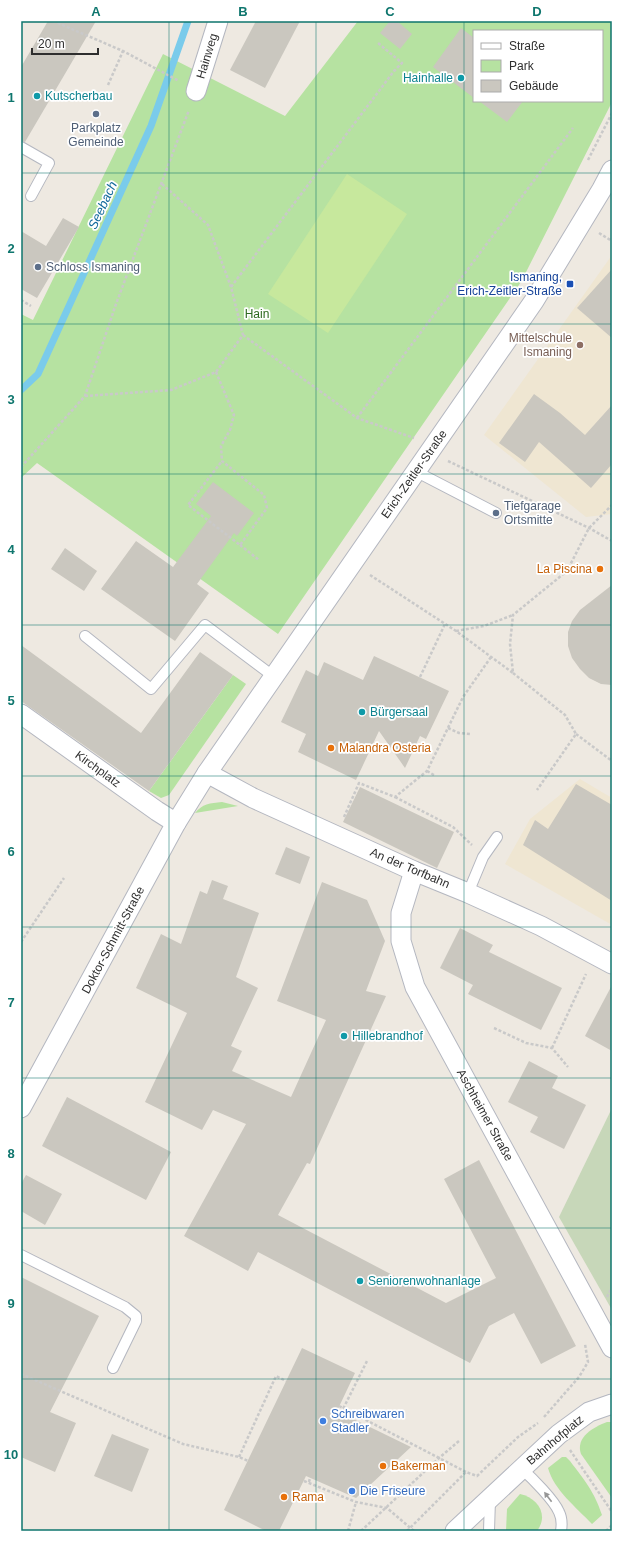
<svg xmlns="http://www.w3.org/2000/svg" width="633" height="1552" viewBox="0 0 633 1552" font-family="Helvetica,sans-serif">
<rect width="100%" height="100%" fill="#eee9e1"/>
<g fill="#efe6d2">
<polygon points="612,255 612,514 586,517 484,435"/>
<polygon points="580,779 612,798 612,925 505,864 530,819"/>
</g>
<g fill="#b6e2a1" fill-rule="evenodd">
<path d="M358 21H612V102L521 282 278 634 37 463 21 478V314L33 320 163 54 285 116ZM474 31H602V101H474Z"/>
<polygon points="233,675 246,684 169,795 161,798 149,791"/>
<path d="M222 802 238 806 195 813C202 804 210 803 222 802Z"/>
<path d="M607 1422H612V1498L581 1454C575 1437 594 1427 607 1422Z"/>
<path d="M562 1457H566L570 1461C585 1481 594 1491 602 1515L592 1524C576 1507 554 1490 548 1468Z"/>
<path d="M520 1494C538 1498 549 1515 537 1531H506L507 1509Z"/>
</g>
<polygon fill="#c7d7b9" points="612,1108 612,1310 559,1217"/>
<polygon fill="#c7e89d" points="347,174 407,214 328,333 268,294"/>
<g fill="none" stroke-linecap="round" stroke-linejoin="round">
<polyline stroke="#7acbeb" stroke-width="7" points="21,390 38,374 151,126 188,21"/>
</g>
<g fill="#cac7bf">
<polygon points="48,21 96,21 25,142 21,141 21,67"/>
<polygon points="256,21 300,21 265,88 230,70"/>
<polygon points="390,21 397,21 412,34 400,49 380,33"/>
<polygon points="461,28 474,38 474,98 433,67"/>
<polygon points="479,101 523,101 507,122"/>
<polygon points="63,218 79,227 37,298 21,289 21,231 46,246"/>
<polygon points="612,269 612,338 577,308"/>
<polygon points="534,394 560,413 585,435 612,405 612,464 591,488 539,442 525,462 499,443"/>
<polygon points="213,482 254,513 237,536 234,533 197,584 209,593 175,641 101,589 136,541 173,567 211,516 196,504"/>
<polygon points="65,548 97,571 84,591 51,569"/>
<polygon points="612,585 612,685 601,684 589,678 580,669 572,658 568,646 568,632 572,621 580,610"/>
<polygon points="21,645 141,733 200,652 233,675 149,791 21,701"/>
<polygon points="374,656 449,691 426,739 420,736 405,768 379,731 356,780 298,752 306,734 281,722 306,670 318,676 324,662 363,680"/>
<polygon points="576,784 612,805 612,901 523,845 535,820 548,829"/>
<polygon points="360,787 454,832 437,868 343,822"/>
<polygon points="286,847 310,857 300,884 275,874"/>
<polygon points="212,880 228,886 223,899 259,913 236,977 258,988 231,1046 242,1051 232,1071 291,1097 326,1020 277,1001 322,882 367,900 385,941 366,991 386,996 310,1164 307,1163 278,1215 446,1303 496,1278 444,1179 479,1160 576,1346 541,1364 514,1313 489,1326 470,1363 258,1252 248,1271 184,1236 246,1124 213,1110 202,1130 145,1102 187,1013 136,988 161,934 181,944 200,891 207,894"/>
<polygon points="460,928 493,945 489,952 562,988 541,1030 468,994 473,985 440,968"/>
<polygon points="612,985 612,1051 585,1036"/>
<polygon points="529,1061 558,1076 552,1088 586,1105 564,1149 530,1132 538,1117 508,1102"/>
<polygon points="67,1097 171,1152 146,1200 42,1146"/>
<polygon points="26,1175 62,1194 45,1225 21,1211 21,1184"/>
<polygon points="21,1277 99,1316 50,1412 76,1423 55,1472 21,1457"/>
<polygon points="302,1348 355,1373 337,1411 411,1447 356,1498 306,1476 279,1531 266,1531 224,1510"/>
<polygon points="112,1434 149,1449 132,1492 94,1476"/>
</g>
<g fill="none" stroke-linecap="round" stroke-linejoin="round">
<g stroke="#b4b7c0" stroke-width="12">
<g id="service">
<polyline points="21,147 49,163 31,196"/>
<polyline points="415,471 496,513"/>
<polyline points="85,636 151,689 205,625 273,676"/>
<polyline points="468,893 483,857 497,837"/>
<polyline points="21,1255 125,1307 136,1316 136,1321 113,1368"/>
<path d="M522 1469C532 1478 554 1500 559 1512 562 1518 562 1525 561 1531"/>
<polyline points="489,1531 490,1499"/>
</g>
</g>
<g stroke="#b4b7c0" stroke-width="21">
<g id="minor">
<polyline points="196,91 218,21"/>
<polyline points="21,714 157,811 176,823"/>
<polyline points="207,773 253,798 414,871 468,893 541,926 612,964"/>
<polyline points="414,871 401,913 401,941 415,987 612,1348"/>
<polyline points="21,1108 176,823 207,773 534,301 602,189 612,170"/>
<polyline points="455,1531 559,1434 589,1412 612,1404"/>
</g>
</g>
<g stroke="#c9c9c9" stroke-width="2.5" stroke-dasharray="3 2" stroke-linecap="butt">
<polyline points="53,21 123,51 179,81"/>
<polyline points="108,85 123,51"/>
<polyline points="588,160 612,113"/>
<polyline points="162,184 208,225 231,287"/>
<polyline points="599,233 612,241"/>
<polyline points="21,300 31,306"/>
<polyline points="243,335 357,418 414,438"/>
<polyline points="216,372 234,415 230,430 221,446 222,461 264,495 267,508 240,545 188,505 222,461"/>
<polyline points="85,396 171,390 216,372 243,335 231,287 394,71 402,63 378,43"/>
<polyline points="357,418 573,128"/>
<polyline points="448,461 589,528 612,541"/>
<polyline points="21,467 85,396 116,304 189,110"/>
<polyline points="240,545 259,560"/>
<polyline points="370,575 456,631 513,673 510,644 513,615 567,571 589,528 612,505"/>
<polyline points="456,631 484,626 513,615"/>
<polyline points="513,673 565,715 576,734 537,790"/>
<polyline points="420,677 445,624"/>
<polyline points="448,728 459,733 470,734"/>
<polyline points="576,734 612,761"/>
<polyline points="427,771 434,775"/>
<polyline points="395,797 453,827 472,845"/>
<polyline points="344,817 359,783 395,797 427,771 463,697 491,657"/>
<polyline points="21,942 64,878"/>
<polyline points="494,1028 526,1043 552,1048 568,1067"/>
<polyline points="552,1048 586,974"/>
<polyline points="607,1297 612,1287"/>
<polyline points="21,1374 183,1444 239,1457 248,1461"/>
<polyline points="339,1406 466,1472"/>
<polyline points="341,1413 367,1361"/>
<polyline points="544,1417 579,1377 588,1362 585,1344"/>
<polyline points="570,1450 612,1512"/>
<polyline points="239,1457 276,1376 286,1381"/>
<polyline points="304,1481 356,1502 387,1508 414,1531"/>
<polyline points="309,1482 310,1478"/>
<polyline points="348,1531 356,1502"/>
<polyline points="361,1531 439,1458 459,1441"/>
<polyline points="407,1531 466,1472 477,1476 518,1437 538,1423"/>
<polyline points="606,1531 612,1525"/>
</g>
<use href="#service" stroke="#fff" stroke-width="10"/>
<use href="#minor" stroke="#fff" stroke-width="19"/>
</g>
<defs><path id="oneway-solid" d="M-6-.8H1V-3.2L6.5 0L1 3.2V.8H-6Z"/></defs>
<use fill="#969696" href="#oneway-solid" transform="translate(548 1497) rotate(-127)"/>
<path fill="none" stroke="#0f766e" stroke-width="1" stroke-opacity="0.55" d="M169 21V1531M316 21V1531M464 21V1531M21 173H612M21 324H612M21 474H612M21 625H612M21 776H612M21 927H612M21 1078H612M21 1228H612M21 1379H612"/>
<g fill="#0f9aa8" stroke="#fff" stroke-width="1.5">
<circle cx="461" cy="78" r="4"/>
<circle cx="37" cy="96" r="4"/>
<circle cx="362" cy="712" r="4"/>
<circle cx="344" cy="1036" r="4"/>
<circle cx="360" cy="1281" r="4"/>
</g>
<g fill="#5c6f8a" stroke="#fff" stroke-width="1.5">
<circle cx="96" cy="114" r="4"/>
<circle cx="38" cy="267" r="4"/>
<circle cx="496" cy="513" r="4"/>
</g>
<rect fill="#1a4fb4" stroke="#fff" stroke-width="1.5" x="566" y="280" width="8" height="8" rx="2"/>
<circle fill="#8d6e63" stroke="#fff" stroke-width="1.5" cx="580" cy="345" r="4"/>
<g fill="#e8710a" stroke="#fff" stroke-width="1.5">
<circle cx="600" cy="569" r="4"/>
<circle cx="331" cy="748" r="4"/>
<circle cx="383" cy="1466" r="4"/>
<circle cx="284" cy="1497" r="4"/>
</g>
<g fill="#3f7fe0" stroke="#fff" stroke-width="1.5">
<circle cx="323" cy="1421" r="4"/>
<circle cx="352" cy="1491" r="4"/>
</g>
<g text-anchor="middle" stroke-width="3.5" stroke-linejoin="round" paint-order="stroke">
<g font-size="12" fill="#2e2e2e" stroke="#fff">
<text transform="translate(207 56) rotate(-73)" y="4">Hainweg</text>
<text transform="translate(414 474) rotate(-55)" y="4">Erich-Zeitler-Straße</text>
<text transform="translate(98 769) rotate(36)" y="4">Kirchplatz</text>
<text transform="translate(410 868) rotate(23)" y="4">An der Torfbahn</text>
<text transform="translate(113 940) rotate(-62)" y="4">Doktor-Schmitt-Straße</text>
<text transform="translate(485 1115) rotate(61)" y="4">Aschheimer Straße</text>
<text transform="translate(555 1440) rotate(-40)" y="4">Bahnhofplatz</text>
</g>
<g font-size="12" fill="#0d838f" stroke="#fff" text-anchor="start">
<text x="453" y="82" text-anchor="end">Hainhalle</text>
<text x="45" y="100">Kutscherbau</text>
<text x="370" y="716">Bürgersaal</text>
<text x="352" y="1040">Hillebrandhof</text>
<text x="368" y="1285">Seniorenwohnanlage</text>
</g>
<g font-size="12" fill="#4e5e75" stroke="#fff" text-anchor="start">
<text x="96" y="132" text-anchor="middle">Parkplatz<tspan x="96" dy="14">Gemeinde</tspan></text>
<text x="46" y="271">Schloss Ismaning</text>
<text x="504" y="510">Tiefgarage<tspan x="504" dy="14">Ortsmitte</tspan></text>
</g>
<g font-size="12" fill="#164399" stroke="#fff" text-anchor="end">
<text x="562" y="281">Ismaning,<tspan x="562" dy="14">Erich-Zeitler-Straße</tspan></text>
</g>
<g font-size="12" fill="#2d6a1f" stroke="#fff">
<text x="257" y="318">Hain</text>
</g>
<g font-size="12" fill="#785e54" stroke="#fff" text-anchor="end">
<text x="572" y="342">Mittelschule<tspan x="572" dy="14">Ismaning</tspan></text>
</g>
<g font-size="12" fill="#c56008" stroke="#fff" text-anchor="start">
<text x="592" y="573" text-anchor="end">La Piscina</text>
<text x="339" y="752">Malandra Osteria</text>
<text x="391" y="1470">Bakerman</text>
<text x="292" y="1501">Rama</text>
</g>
<g font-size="12" fill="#366cbe" stroke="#fff" text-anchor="start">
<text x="331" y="1418">Schreibwaren<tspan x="331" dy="14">Stadler</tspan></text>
<text x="360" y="1495">Die Friseure</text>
</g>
<g font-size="13" font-style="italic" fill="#146b9c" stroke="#fff">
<text transform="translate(102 205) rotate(-65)" y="5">Seebach</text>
</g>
</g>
<rect width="633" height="1552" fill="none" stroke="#ffffff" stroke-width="44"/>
<rect x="473" y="30" width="130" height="72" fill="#ffffff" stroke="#ababab"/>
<rect x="481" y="43" width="20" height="6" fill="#ffffff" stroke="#ababab"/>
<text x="509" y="50" font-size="12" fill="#2e2e2e">Straße</text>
<rect x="481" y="60" width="20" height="12" fill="#b6e2a1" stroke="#ababab"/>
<text x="509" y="70" font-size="12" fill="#2e2e2e">Park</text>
<rect x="481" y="80" width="20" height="12" fill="#cac7bf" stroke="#ababab"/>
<text x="509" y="90" font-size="12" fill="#2e2e2e">Gebäude</text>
<path d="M32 48v6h66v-6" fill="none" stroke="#2e2e2e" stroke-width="2"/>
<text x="38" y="48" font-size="12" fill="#2e2e2e" stroke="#ffffff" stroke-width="3" paint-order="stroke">20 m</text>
<rect x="22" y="22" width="589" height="1508" fill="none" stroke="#0f766e" stroke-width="1.5"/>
<g font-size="13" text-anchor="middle" font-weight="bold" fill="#0f766e">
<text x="96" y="16">A</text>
<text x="243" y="16">B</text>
<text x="390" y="16">C</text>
<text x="537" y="16">D</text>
<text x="11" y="102">1</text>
<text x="11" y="253">2</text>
<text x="11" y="404">3</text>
<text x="11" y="554">4</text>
<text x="11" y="705">5</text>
<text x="11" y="856">6</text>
<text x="11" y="1007">7</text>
<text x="11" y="1158">8</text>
<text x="11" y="1308">9</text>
<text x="11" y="1459">10</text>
</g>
</svg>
